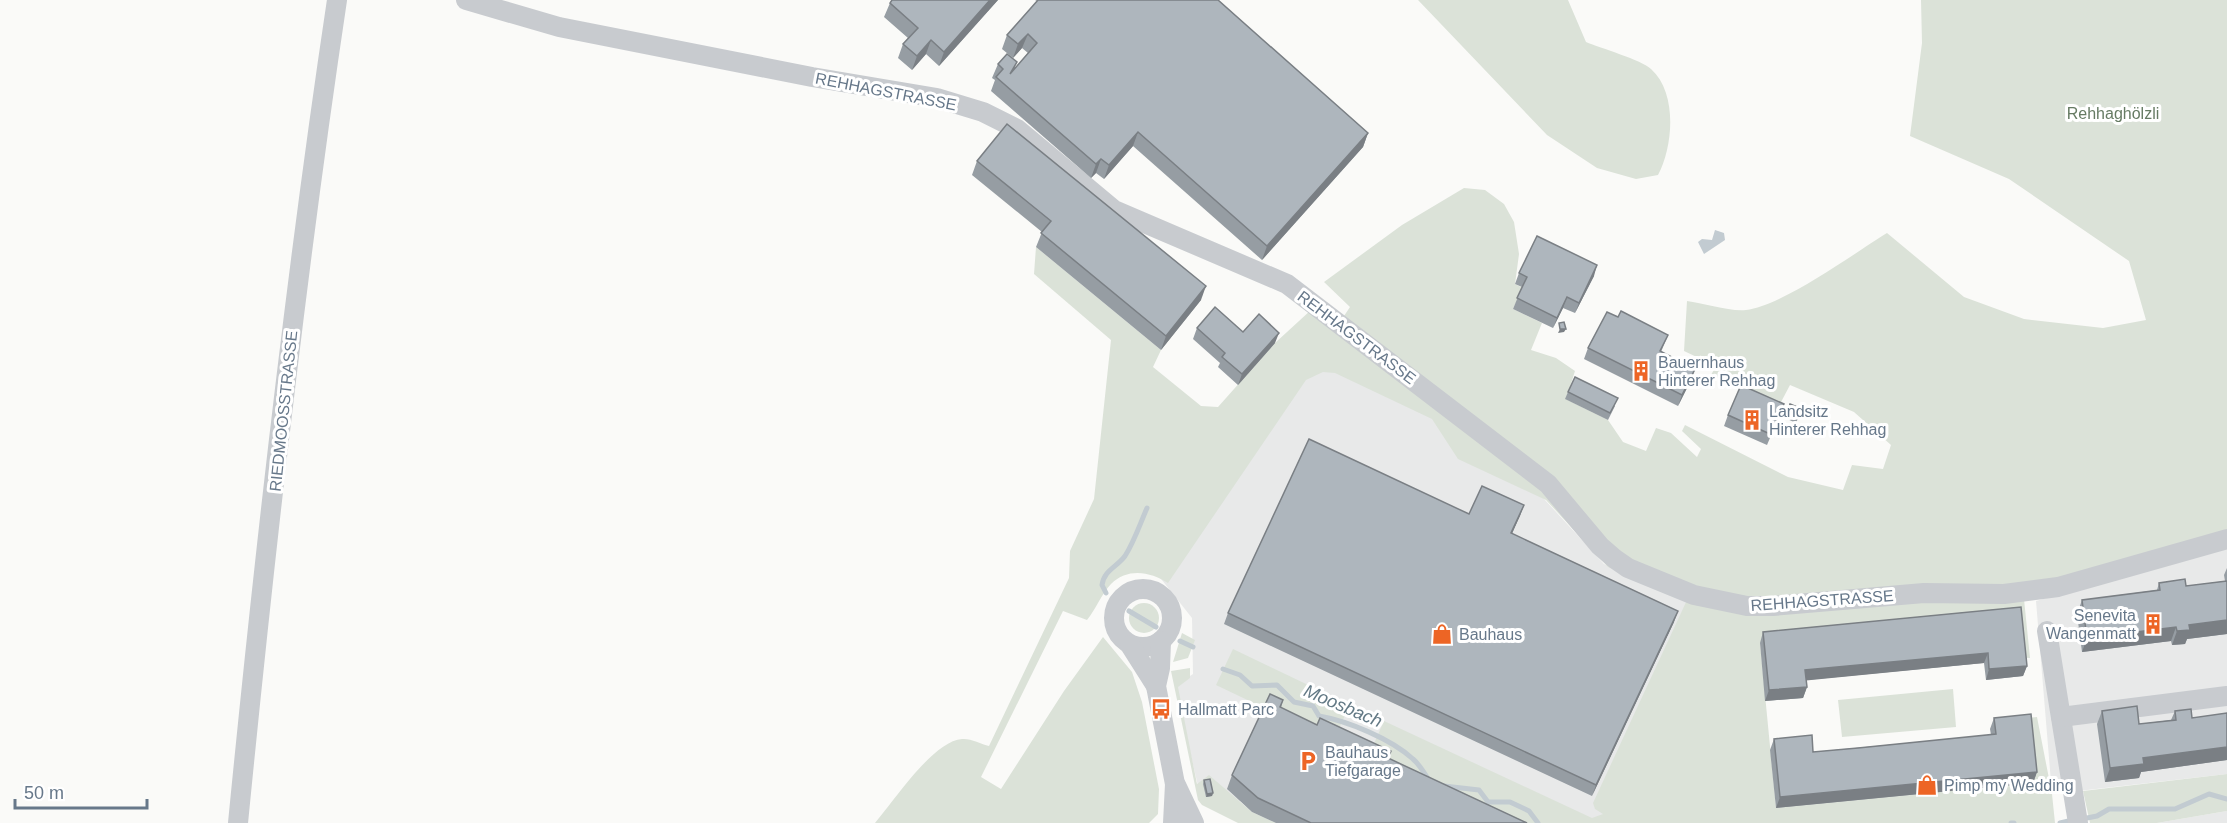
<svg xmlns="http://www.w3.org/2000/svg" width="2227" height="823" viewBox="0 0 2227 823" font-family="Helvetica,sans-serif">
<rect width="100%" height="100%" fill="#fafaf8"/>
<g fill="#e8e9e9">
<polygon points="1313,342 1522,475 1604,564 1697,603 1599,823 1201,799 1175,686 1193,674 1192,618 1150,565"/>
<polygon points="2227,545 2227,774 2052,794 2036,601"/>
<polygon points="2227,811 2227,823 2157,823"/>
</g>
<g fill="#dbe2d8">
<path d="M1418 0H1568L1586 42C1600 48 1642 60 1651 69 1678 93 1673 147 1658 175L1636 179 1597 168 1547 135Z"/>
<path d="M1921 0H2227V532L2054 580 2006 587 1752 603 1665 576 1617 552 1344 316 1350 307 1324 282 1402 225 1464 188 1485 190 1504 204 1514 222 1519 254 1515 284 1523 288 1513 309 1542 323 1531 350 1556 358 1575 371 1566 399 1608 420 1623 442 1646 451 1656 428 1671 433 1697 457 1701 449 1682 431 1685 425 1788 477 1843 490 1852 465 1883 469 1891 445 1854 412 1790 385 1780 404 1711 375 1716 366 1684 351 1687 301C1703 303 1731 312 1746 310 1784 305 1853 254 1887 233L1964 297 2024 319 2103 328 2146 320 2129 261 2009 179 1910 136 1922 43Z"/>
<path d="M1036 247 1161 350 1153 367 1201 406 1218 407 1275 343 1311 310 1545 491 1602 556 1698 602 2024 599 2030 658 1760 643 1776 808 2033 783 2019 719 2037 717 2052 794 2055 823H1492L1368 757 1384 721 1592 818 1603 814 1595 809 1593 803 1687 600 1608 567 1546 500 1458 459 1432 419 1335 373 1323 372 1306 380 1168 583C1151 572 1128 567 1111 584 1102 593 1096 609 1087 620L1063 611 981 777 1001 789 1064 691 1103 637 1132 672 1142 702 1159 789 1158 814 1149 823H875C894 801 933 741 962 739 970 738 981 744 989 746L1069 578 1070 551 1094 499 1111 340 1034 274Z"/>
<circle cx="1144" cy="618" r="15"/>
<polygon points="1182,633 1195,640 1188,658 1173,662"/>
<polygon points="1233,649 1350,705 1333,741 1216,685"/>
<polygon points="1190,668 1190,678 1178,687 1197,784 1209,775 1252,812 1276,823 1238,823 1202,805 1198,800 1171,671"/>
<polygon points="1953,689 1956,727 1842,737 1838,700"/>
<polygon points="2227,774 2227,811 2157,823 2090,823 2083,791"/>
</g>
<polygon fill="#c2cbd1" points="1715,230 1724,233 1725,240 1704,254 1698,242 1702,239 1712,240"/>
<g fill="none" stroke-linecap="round" stroke-linejoin="round">
<g stroke="#c2cbd1" stroke-width="5">
<path d="M1106 593 1102 585C1104 570 1117 567 1125 556 1134 542 1140 524 1147 508"/>
<polyline points="1129,611 1156,627"/>
<polyline points="1180,641 1193,647"/>
<path d="M1223 669 1240 675 1252 686 1277 685 1294 702 1313 706 1319 716C1348 721 1391 739 1413 759 1420 765 1425 774 1430 782"/>
<polyline points="1444,786 1479,790 1488,802 1510,802 1529,811 1538,823"/>
<polyline points="2082,819 2097,816 2109,809 2175,809 2209,794 2227,799"/>
<polyline points="2011,823 2014,823"/>
<polyline points="2060,823 2073,820"/>
</g>
<g stroke="#c8cbcf" stroke-width="20">
<polyline points="466,0 559,27 812,77 937,98 983,112 1017,129 1114,210 1287,284 1548,484 1600,546 1615,559 1628,568 1694,595 1747,606 1773,606 1924,593 2004,594 2058,587 2227,539"/>
<circle cx="1143" cy="618" r="29"/>
<polyline points="2047,631 2078,823"/>
<polyline points="1161,641 1160,668 1156,686 1175,784 1173,823"/>
<polyline points="1130,645 1156,686"/>
<polyline points="2061,717 2227,696"/>
<polyline points="1176,785 1194,823"/>
<path d="M238 823C265 548 296 273 337 0"/>
</g>
</g>
<g fill="#969da3">
<polygon points="892,0 998,0 939,66 926,54 912,70 898,58 903,44 908,38 884,17 890,3"/>
<polygon points="1035,0 1218,0 1368,133 1363,147 1262,260 1133,146 1104,179 1096,173 1091,178 991,91 995,80 992,78 998,64 1015,68 1028,53 1022,48 1013,58 1002,49 1007,35 1037,1"/>
<polygon points="977,161 1201,300 1161,350 1036,247 1042,232 972,175"/>
<polygon points="1519,273 1594,276 1575,313 1563,308 1553,328 1513,309 1522,287 1515,284"/>
<polygon points="1618,317 1668,335 1661,352 1691,380 1678,406 1584,359 1588,348"/>
<polygon points="1197,328 1243,332 1275,343 1238,385 1218,367 1220,363 1193,339"/>
<polygon points="1568,392 1615,406 1608,420 1565,399"/>
<polygon points="1790,404 1802,409 1796,423 1785,418"/>
<polygon points="1780,414 1767,445 1724,426 1728,415"/>
<polygon points="1524,505 1512,534 1674,622 1592,796 1224,624 1228,613 1469,514"/>
<polygon points="2227,568 2227,634 2187,639 2185,644 2172,645 2171,641 2082,652 2077,614 2082,600 2157,590 2159,583 2186,586 2225,581 2224,575"/>
<polygon points="2021,607 2027,666 2023,676 1986,680 1984,663 1806,680 1807,687 1803,698 1765,701 1760,643 1763,632"/>
<polygon points="1283,700 1281,708 1527,823 1276,823 1252,812 1227,789 1232,775"/>
<polygon points="2102,711 2139,724 2171,720 2175,711 2192,718 2227,713 2227,760 2141,772 2139,778 2105,782 2097,724"/>
<polygon points="1994,718 2037,772 2033,783 1776,808 1770,750 1774,739 1813,752 1991,735 1990,729"/>
<polygon points="1204,780 1213,793 1212,796 1206,797 1203,784"/>
</g>
<g fill="#7a7f84">
<polygon points="990,0 998,0 939,66 944,52"/>
<polygon points="1028,34 1022,48 1013,58 1018,44"/>
<polygon points="931,40 926,54 912,70 917,56"/>
<polygon points="1138,132 1133,146 1104,179 1109,165"/>
<polygon points="1368,133 1363,147 1262,260 1267,246"/>
<polygon points="1101,159 1096,173 1091,178 1096,164"/>
<polygon points="1597,265 1594,276 1575,313 1579,303"/>
<polygon points="1206,286 1201,300 1161,350 1166,336"/>
<polygon points="1567,297 1563,308 1553,328 1557,318"/>
<polygon points="1560,329 1566,329 1564,332 1558,333"/>
<polygon points="1279,333 1275,343 1238,385 1242,374"/>
<polygon points="1695,369 1691,380 1678,406 1682,395"/>
<polygon points="1524,505 1520,516 1507,544 1511,533"/>
<polygon points="1678,611 1674,622 1592,796 1596,785"/>
<polygon points="2227,620 2227,634 2187,639 2185,644 2172,645 2177,631 2189,625"/>
<polygon points="2176,627 2171,641 2082,652 2087,638"/>
<polygon points="1988,653 1984,663 1801,681 1805,670"/>
<polygon points="2027,666 2023,676 1986,680 1989,669"/>
<polygon points="1807,687 1803,698 1765,701 1769,690"/>
<polygon points="2227,747 2227,760 2141,772 2139,778 2105,782 2110,768 2143,758"/>
<polygon points="2037,772 2033,783 1776,808 1780,797"/>
<polygon points="1213,793 1212,796 1206,797 1207,794"/>
</g>
<g fill="#aeb6bd" stroke="#7a7f84" stroke-width="1.5">
<polygon points="892,0 990,0 944,52 931,40 917,56 903,44 918,28 890,3"/>
<polygon points="1038,0 1218,0 1368,133 1267,246 1138,132 1109,165 1101,159 1096,164 996,77 1003,69 998,64 1007,54 1017,62 1010,74 1037,43 1028,34 1018,44 1007,35"/>
<polygon points="1007,124 1206,286 1166,336 1041,233 1051,221 977,161"/>
<polygon points="1537,236 1597,265 1579,303 1567,297 1557,318 1517,298 1527,277 1519,273"/>
<polygon points="1215,307 1243,332 1259,314 1279,333 1242,374 1222,357 1225,353 1197,328"/>
<polygon points="1621,311 1668,335 1660,351 1695,369 1682,395 1588,348 1607,312 1618,317"/>
<polygon points="1564,322 1566,329 1560,329 1559,323"/>
<polygon points="1575,377 1618,398 1610,413 1568,392"/>
<polygon points="1741,385 1784,404 1770,434 1728,415"/>
<polygon points="1790,404 1802,409 1799,416 1788,411"/>
<polygon points="1309,439 1469,514 1482,486 1524,505 1511,533 1678,611 1596,785 1228,613"/>
<polygon points="2185,579 2186,586 2227,581 2227,620 2189,625 2190,630 2177,631 2176,627 2087,638 2082,600 2160,590 2159,583"/>
<polygon points="2021,607 2027,666 1989,669 1988,653 1805,670 1807,687 1769,690 1763,632"/>
<polygon points="1270,694 1283,700 1280,707 1317,725 1320,718 1391,751 1388,758 1527,823 1311,823 1258,798 1232,775"/>
<polygon points="2137,706 2139,724 2176,720 2175,711 2191,709 2192,718 2227,713 2227,747 2143,758 2144,764 2110,768 2102,711"/>
<polygon points="2031,714 2037,772 1780,797 1774,739 1812,735 1813,752 1858,748 1996,734 1994,718"/>
<polygon points="1210,779 1213,793 1207,794 1204,780"/>
</g>
<defs>
<g id="building-bare" transform="scale(1.62)"><path d="M-4-6H4V6H1V3H-1V6H-4ZM-2.5-4.3h1.7v1.8h-1.7ZM.8-4.3h1.7v1.8H.8ZM-2.5-1h1.7V.8h-1.7ZM.8-1h1.7V.8H.8Z" fill="#ed6525" stroke="#fff" stroke-width="2.5" paint-order="stroke"/></g>
<g id="shop-bare" transform="scale(1.62)"><path d="M-5-2.5h2.3a2.7 3.5 0 0 1 5.4 0H5L5.5 6h-11ZM-1.5-2.5h3a1.5 2.3 0 0 0-3 0Z" fill="#ed6525" stroke="#fff" stroke-width="2.5" paint-order="stroke"/></g>
<g id="bus-bare" transform="scale(1.62)"><path d="M-5-6H5V4H4V6H2V4H-2V6H-4V4H-5ZM-3.5-4V0h7V-4ZM-3.5 1.2v1.5H-2V1.2ZM2 1.2v1.5H3.5V1.2Z" fill="#ed6525" stroke="#fff" stroke-width="2.5" paint-order="stroke"/></g>
<g id="parking-bare" transform="scale(1.62)"><path d="M-3.5-5.5H1a3.5 3.5 0 0 1 0 7H-1V5.5H-3.5ZM-1-3.4V-.6H.8a1.4 1.4 0 0 0 0-2.8Z" fill="#ed6525" stroke="#fff" stroke-width="2.5" paint-order="stroke"/></g>
</defs>
<g fill-rule="evenodd">
<use href="#building-bare" x="1641" y="371"/>
<use href="#building-bare" x="1752" y="420"/>
<use href="#building-bare" x="2153" y="624"/>
<use href="#shop-bare" x="1442" y="634"/>
<use href="#bus-bare" x="1161" y="709"/>
<use href="#parking-bare" x="1308" y="761"/>
<use href="#shop-bare" x="1927" y="785"/>
</g>
<g text-anchor="middle" stroke-width="6" stroke-linejoin="round" paint-order="stroke">
<g font-size="16" fill="#67788a" stroke="#fff">
<text transform="translate(886 91) rotate(11)" y="6">REHHAGSTRASSE</text>
<text transform="translate(1357 337) rotate(37)" y="6">REHHAGSTRASSE</text>
<text transform="translate(283 411) rotate(-84)" y="6">RIEDMOOSSTRASSE</text>
<text transform="translate(1822 600) rotate(-4)" y="6">REHHAGSTRASSE</text>
</g>
<g font-size="16" fill="#667b63" stroke="#fff">
<text x="2113" y="119">Rehhaghölzli</text>
</g>
<g font-size="16" fill="#67788a" stroke="#fff" text-anchor="start">
<text x="1658" y="368">Bauernhaus<tspan x="1658" dy="18">Hinterer Rehhag</tspan></text>
<text x="1769" y="417">Landsitz<tspan x="1769" dy="18">Hinterer Rehhag</tspan></text>
<text x="2136" y="621" text-anchor="end">Senevita<tspan x="2136" dy="18">Wangenmatt</tspan></text>
<text x="1459" y="640">Bauhaus</text>
<text x="1178" y="715">Hallmatt Parc</text>
<text x="1325" y="758">Bauhaus<tspan x="1325" dy="18">Tiefgarage</tspan></text>
<text x="1944" y="791">Pimp my Wedding</text>
</g>
<g font-size="18" font-style="italic" fill="#637985" stroke="#fff">
<text transform="translate(1343 706) rotate(23)" y="6">Moosbach</text>
</g>
</g>
<path d="M15 799v9h132v-9" fill="none" stroke="#67788a" stroke-width="3"/>
<text x="24" y="799" font-size="18" fill="#67788a" stroke="#ffffff" stroke-width="4.5" paint-order="stroke">50 m</text>
</svg>
